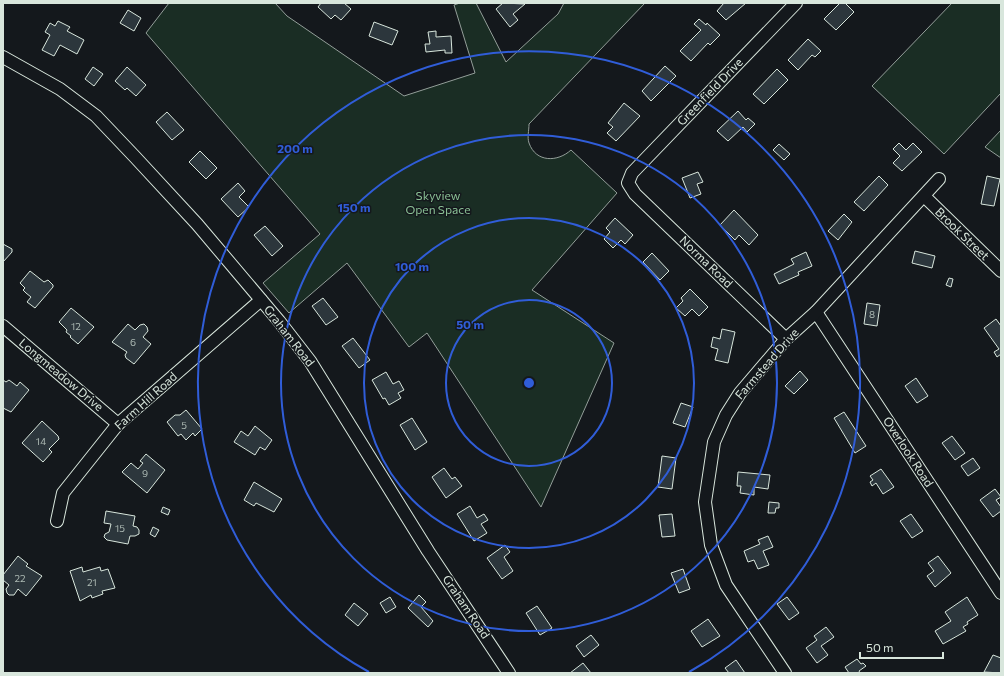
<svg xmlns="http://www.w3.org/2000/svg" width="1004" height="676" viewBox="0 0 1004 676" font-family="Commissioner,sans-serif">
<rect width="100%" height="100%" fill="#14181c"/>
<g fill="#1a2d24" stroke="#939e99">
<path d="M169 3H275L287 16 404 96 475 73 454 5 460 3H476L506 62 558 14 564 3H645L529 124C529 131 527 137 529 143 536 163 558 162 571 150L617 193 532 290 614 343 541 507 427 333 409 347 347 263 289 313 263 283 320 234 146 33Z"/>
<polygon points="952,3 1001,3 1001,93 944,154 872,86"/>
<polygon points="1001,130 1001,158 985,147"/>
</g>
<g fill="#2c363c" stroke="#d8e6dc">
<polygon points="321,3 344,3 351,9 341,20 335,15 331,19 318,7"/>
<polygon points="503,3 525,4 513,14 518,20 510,27 496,9"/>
<polygon points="724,3 746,3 726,20 717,11"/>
<polygon points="840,3 845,3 854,12 836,30 824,19"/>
<polygon points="128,10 141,18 134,31 120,23"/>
<polygon points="699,19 706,25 707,23 720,35 710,45 708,43 691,61 680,51 701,30 694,24"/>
<polygon points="58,21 70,27 67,31 84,40 77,54 60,45 54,56 42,50 50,35 45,32 50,23 55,26"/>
<polygon points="374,22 398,31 392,45 369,36"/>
<polygon points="436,31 436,37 451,36 452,53 445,53 445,50 426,52 425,44 430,44 428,32"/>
<polygon points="808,39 821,51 815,57 812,55 798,70 788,60"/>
<polygon points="665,66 676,76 651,101 642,91"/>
<polygon points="93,67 103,74 94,86 85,79"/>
<polygon points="127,67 146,85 136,96 127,88 125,90 115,81"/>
<polygon points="777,69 788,80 764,104 753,94"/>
<polygon points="624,103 640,116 616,141 607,133 613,127 608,123"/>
<polygon points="738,111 746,120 748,118 755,124 747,132 743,127 728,141 717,131"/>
<polygon points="167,112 184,130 172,140 156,122"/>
<polygon points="899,143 906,150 913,143 922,152 902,171 893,163 900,156 893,149"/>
<polygon points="779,144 790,154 784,160 773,150"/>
<polygon points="200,151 217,168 206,179 189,162"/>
<polygon points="698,172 703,182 697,184 701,194 690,198 682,178"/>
<polygon points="879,176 888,185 864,211 854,202"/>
<polygon points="987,176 1000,179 994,206 981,204"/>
<polygon points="238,183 245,191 239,197 249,207 238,217 221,199"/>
<polygon points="734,210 758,235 749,245 739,235 735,240 720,225"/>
<polygon points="844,214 852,222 838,240 828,231"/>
<polygon points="615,218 633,235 625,244 621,240 613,248 604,239 610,232 606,228"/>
<polygon points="265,226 283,246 272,256 254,235"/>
<polygon points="3,244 12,249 12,252 3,262"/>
<polygon points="915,251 935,256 932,268 912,263"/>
<polygon points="806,252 812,266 798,272 799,275 779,284 774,274 794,264 791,259"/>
<polygon points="652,253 669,271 660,280 643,262"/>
<polygon points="30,271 44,282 48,280 53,285 53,287 35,308 27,302 31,297 26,293 23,290 25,288 20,283"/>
<polygon points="949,278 953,279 951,287 946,285"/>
<polygon points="690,289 708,307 699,316 692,309 685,316 676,308 683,301 681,298"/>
<polygon points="323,298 338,317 326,325 312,306"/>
<polygon points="867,303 880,305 877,326 864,324"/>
<polygon points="71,308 94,327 78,344 70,337 71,336 66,332 67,330 59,322"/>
<polygon points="996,319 1001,326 1001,354 997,357 994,352 999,349 984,328"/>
<polygon points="128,324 135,330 140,325 144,324 147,327 148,331 143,337 151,344 134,364 126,358 125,355 127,352 112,342"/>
<polygon points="722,329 735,332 728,363 715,360 718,349 711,347 713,337 720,339"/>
<polygon points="353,338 370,360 359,368 342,346"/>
<polygon points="800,371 808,380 794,394 785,386"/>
<polygon points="386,372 393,384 399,381 404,390 398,393 401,398 389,405 385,398 383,399 372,380"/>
<polygon points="916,378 928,396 917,403 905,386"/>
<polygon points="3,380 6,382 9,380 17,386 20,382 29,390 11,412 3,408"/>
<polygon points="681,403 693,407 685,427 673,423"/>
<polygon points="186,410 202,429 195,436 193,433 186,440 181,434 178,436 167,422 175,415 180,415"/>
<polygon points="844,412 866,446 855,453 834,418"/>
<polygon points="412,418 427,442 415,450 400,425"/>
<polygon points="42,421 58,436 59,439 49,449 52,452 43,462 22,443"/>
<polygon points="255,426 272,440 265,450 260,447 255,455 234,442 241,431 248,436"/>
<polygon points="952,436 965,453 955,460 942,443"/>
<polygon points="146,454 165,470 147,493 122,472 131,463 138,469 143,463 140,461"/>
<polygon points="662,456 676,458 672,489 658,487"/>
<polygon points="973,458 980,468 968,476 961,466"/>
<polygon points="444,468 452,479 455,477 462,486 446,498 432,477"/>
<polygon points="881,469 894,487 883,494 876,483 872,486 870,482 873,480 870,476"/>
<polygon points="738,472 770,475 768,489 754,487 754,495 740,493 741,486 737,486"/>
<polygon points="254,482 282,499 274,512 256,503 254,506 244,500"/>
<polygon points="995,489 1001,497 996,500 1001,507 1001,511 993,517 980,500"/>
<polygon points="769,502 779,503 779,508 776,508 775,513 768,513"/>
<polygon points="470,506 477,518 484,514 488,520 481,524 487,533 474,541 457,514"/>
<polygon points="163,507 170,510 168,515 161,512"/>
<polygon points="106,511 135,516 133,526 137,527 139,530 139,534 135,536 130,536 128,544 107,540 104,537 105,534 109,532 111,524 104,523"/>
<polygon points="672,514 675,536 662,537 659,515"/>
<polygon points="911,514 923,531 912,538 900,521"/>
<polygon points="153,527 159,530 155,537 150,534"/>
<polygon points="768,536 773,547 763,551 769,565 758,569 754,560 748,562 744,551 760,544 758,540"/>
<polygon points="505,545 510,552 504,557 513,571 502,579 487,558"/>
<polygon points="18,556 28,564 26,566 42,576 26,596 18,589 14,595 9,595 7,593 6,589 9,585 3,580 3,575"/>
<polygon points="938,556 951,573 935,587 927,576 934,571 928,563"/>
<polygon points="82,567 83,572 100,567 101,571 108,569 115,588 102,591 103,594 92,598 91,595 80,601 70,571"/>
<polygon points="683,569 690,589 679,593 671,573"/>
<polygon points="419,595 426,602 421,607 433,621 428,627 408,608"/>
<polygon points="390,597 396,607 386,613 380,603"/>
<polygon points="787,597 799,613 789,620 777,604"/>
<polygon points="967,597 978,615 967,622 968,624 963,627 966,631 943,644 935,631 951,621 945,612"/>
<polygon points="354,603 368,614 358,626 345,615"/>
<polygon points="537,606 552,628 540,635 526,613"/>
<polygon points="708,619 720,636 702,647 691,631"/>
<polygon points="826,627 834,637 821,646 828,655 817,663 806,648 817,640 814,636"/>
<polygon points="591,635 599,645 584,657 576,646"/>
<polygon points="993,655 1001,658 1001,673 984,672"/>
<polygon points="857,659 861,664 863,663 866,666 859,671 860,673 849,673 845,667"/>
<polygon points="736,660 745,673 729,673 725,668"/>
<polygon points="583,663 591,673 570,673"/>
</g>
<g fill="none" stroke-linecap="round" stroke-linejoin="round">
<g stroke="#d8e6dc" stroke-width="14">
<g id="minor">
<polyline points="3,57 60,89 96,116 135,157 197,224 279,321 310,361 428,551 509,673"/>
<polyline points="924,196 1001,271"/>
<polyline points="816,312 1001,593"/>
<polyline points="3,326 118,424"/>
<polyline points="786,339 635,194 628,183 632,173 796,3"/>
<polyline points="57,521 63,493 118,424 261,300"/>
<polyline points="785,673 726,585 711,545 705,502 714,442 726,415 740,393 786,339 816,312 939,179"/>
</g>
</g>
<use href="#minor" stroke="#14181c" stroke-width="12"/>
</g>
<g fill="none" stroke="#305dd8" stroke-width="2">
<circle cx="529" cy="383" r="83"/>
<circle cx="529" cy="383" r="165"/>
<circle cx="529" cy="383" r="248"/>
<path d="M369 672A331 331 0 1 1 689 672"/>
</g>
<g text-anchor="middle" stroke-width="3" stroke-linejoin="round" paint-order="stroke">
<g font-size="10" fill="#adbab4">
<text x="872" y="318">8</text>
<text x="76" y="330">12</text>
<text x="133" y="346">6</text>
<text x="184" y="429">5</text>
<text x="41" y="445">14</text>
<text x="145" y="477">9</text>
<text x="120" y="532">15</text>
<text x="20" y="582">22</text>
<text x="92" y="586">21</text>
</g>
<g font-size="12" fill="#d8e6dc" stroke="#14181c">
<text transform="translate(710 92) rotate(-46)" y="4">Greenfield Drive</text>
<text transform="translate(962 234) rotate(44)" y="4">Brook Street</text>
<text transform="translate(706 262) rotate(44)" y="4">Norma Road</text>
<text transform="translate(289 336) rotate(52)" y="4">Graham Road</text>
<text transform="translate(767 364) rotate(-49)" y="4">Farmstead Drive</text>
<text transform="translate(61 375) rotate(40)" y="4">Longmeadow Drive</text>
<text transform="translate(146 401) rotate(-42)" y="4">Farm Hill Road</text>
<text transform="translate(908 452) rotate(57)" y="4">Overlook Road</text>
<text transform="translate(466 607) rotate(56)" y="4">Graham Road</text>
</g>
<g font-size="12" fill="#8ac095" stroke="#14181c">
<text x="438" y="200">Skyview<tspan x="438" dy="14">Open Space</tspan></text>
</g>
</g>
<circle cx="529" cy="383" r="6" fill="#305dd8" stroke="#14181c" stroke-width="2"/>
<g font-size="12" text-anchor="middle" font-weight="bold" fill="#305dd8" stroke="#14181c" stroke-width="3" stroke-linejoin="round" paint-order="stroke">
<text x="295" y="153">200 m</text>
<text x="354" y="212">150 m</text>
<text x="412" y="271">100 m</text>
<text x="470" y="329">50 m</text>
</g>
<rect width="1004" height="676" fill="none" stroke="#d8e6dc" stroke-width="8"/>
<path d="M860 652v6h83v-6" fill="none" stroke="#d8e6dc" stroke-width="2"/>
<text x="866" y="652" font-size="12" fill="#d8e6dc" stroke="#14181c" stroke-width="3" paint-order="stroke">50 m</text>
</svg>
